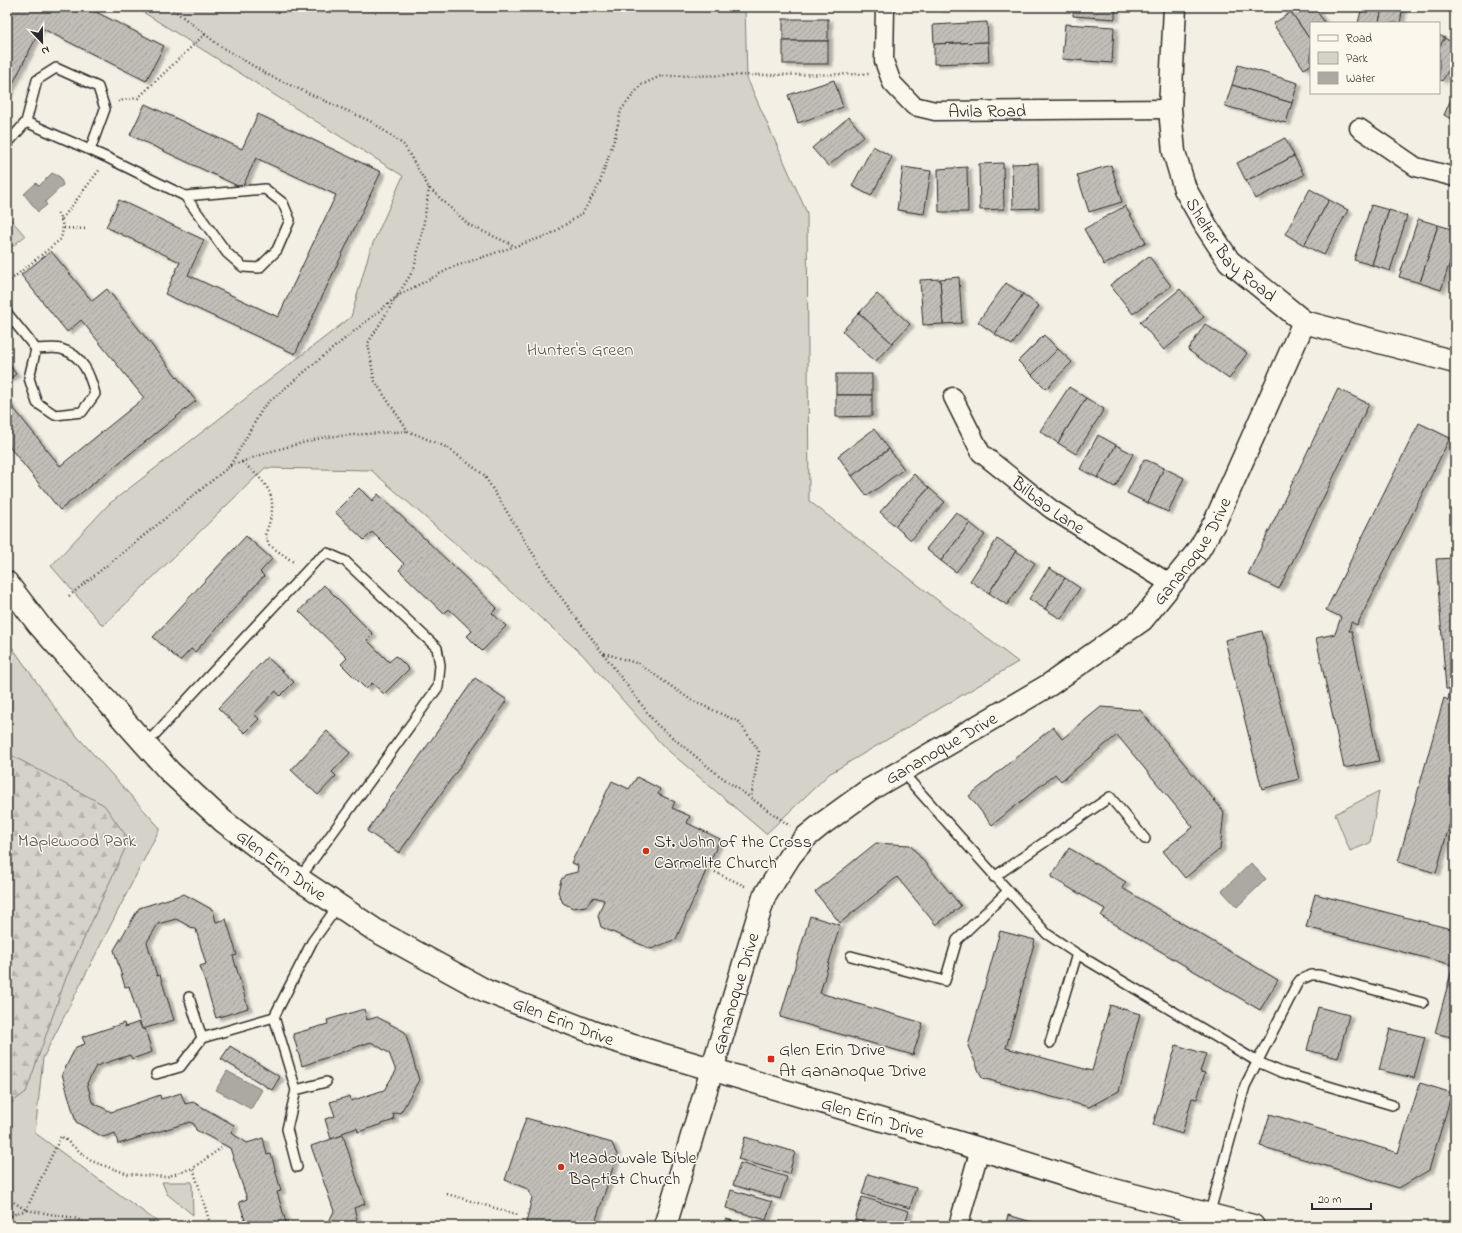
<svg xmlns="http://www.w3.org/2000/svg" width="1462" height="1233" viewBox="0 0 1462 1233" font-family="'Indie Flower',sans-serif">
<defs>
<pattern id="forest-firs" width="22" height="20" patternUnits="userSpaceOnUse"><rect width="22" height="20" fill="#d5d2c9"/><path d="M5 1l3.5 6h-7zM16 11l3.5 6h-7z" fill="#b7b4ad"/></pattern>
<pattern id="building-hatch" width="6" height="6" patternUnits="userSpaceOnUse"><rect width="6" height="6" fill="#c0beb6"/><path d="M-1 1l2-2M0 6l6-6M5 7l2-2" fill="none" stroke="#a5a39d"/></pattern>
<filter id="shadow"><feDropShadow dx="4.5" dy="2.5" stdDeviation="1" flood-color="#0004"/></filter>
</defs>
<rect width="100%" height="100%" fill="#f3efe4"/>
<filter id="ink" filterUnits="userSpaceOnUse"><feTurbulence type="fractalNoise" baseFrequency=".025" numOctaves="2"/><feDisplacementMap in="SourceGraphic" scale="8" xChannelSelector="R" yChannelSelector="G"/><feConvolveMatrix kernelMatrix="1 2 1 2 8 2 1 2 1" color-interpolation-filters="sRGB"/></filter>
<g filter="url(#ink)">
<g fill="#d5d2c9" stroke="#807e7a">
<polygon points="135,7 745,7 747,78 807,213 809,501 1018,662 829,774 766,834 664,747 582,654 371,470 265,468 103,626 51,566 109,504 351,317 370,250 403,176"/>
<polygon points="7,215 25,236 7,251"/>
<polygon points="7,640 67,725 160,828 43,1058 35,1133 163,1226 7,1226"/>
<polygon points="1379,791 1370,843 1350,851 1335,814"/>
<polygon points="162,1182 192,1182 193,1215 167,1194"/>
</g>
<polygon fill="url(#forest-firs)" stroke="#807e7a" points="7,753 104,805 129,840 66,978 26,1092 7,1106"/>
<g fill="#aca9a2" stroke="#787772">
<polygon points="52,173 60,177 63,185 45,202 47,205 38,212 24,194 36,183 39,186"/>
<polygon points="1251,863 1266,879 1237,907 1222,891"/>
<polygon points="227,1071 262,1090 251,1109 216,1090"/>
</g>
<g fill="url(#building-hatch)" stroke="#2b2b2b" filter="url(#shadow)">
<polygon points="10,7 86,7 164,46 146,81 41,28 7,95 7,13"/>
<polygon points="938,7 977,7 977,8 938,9"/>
<polygon points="1073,7 1115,7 1115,19 1073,16"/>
<polygon points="1298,7 1314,7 1325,23 1311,23 1311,41 1291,12"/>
<polygon points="1362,7 1382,7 1379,23 1358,23"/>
<polygon points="1382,7 1403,7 1400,23 1379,23"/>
<polygon points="1291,12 1311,41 1311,65 1304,69 1273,24"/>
<rect x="783" y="19" width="45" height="22"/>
<polygon points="987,22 988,42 934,44 933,25"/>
<polygon points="1065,24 1114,27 1112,63 1062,59"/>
<polygon points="1439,35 1445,38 1439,47"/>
<polygon points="1445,38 1455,45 1455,60 1442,81 1439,79 1439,47"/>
<rect x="783" y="41" width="45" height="23"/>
<polygon points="988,42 989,62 934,64 934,44"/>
<polygon points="1238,65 1298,83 1292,103 1232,85"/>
<polygon points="834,80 843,107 798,123 788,95"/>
<polygon points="1232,85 1292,103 1286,123 1225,106"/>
<polygon points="1455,90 1455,121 1444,115"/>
<polygon points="145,104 242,149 258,114 381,172 295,354 165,294 180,262 106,227 119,200 204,240 188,275 278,317 336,195 256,158 242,188 130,135"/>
<polygon points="849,117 864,136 828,166 812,148"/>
<polygon points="1285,138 1294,156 1246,181 1237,163"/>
<polygon points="873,146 892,157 871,196 852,186"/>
<polygon points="1294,156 1304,175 1255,199 1246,181"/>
<polygon points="1003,163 1004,209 980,210 979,164"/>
<polygon points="1038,163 1039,208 1013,209 1012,164"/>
<polygon points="1111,165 1122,202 1089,212 1077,175"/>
<polygon points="903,167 931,171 924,214 897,210"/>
<polygon points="967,167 968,212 939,212 938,169"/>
<polygon points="1310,189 1329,200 1304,245 1285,234"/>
<polygon points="1329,200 1348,210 1324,255 1304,245"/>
<polygon points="1371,205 1389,210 1372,265 1354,260"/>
<polygon points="1125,206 1146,242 1104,265 1084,229"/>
<polygon points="1389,210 1407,216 1390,271 1372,265"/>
<polygon points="1418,219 1438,225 1420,283 1399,277"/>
<polygon points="1438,225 1455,230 1455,246 1441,290 1420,283"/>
<polygon points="51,251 92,301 107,289 196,401 60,510 7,444 7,400 60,466 144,398 81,320 67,332 21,275"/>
<polygon points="1149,256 1171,286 1133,314 1110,285"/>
<polygon points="959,277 962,323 943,324 940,279"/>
<polygon points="940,279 943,324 923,325 920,280"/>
<polygon points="1006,283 1023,294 995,334 978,322"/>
<polygon points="1180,289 1204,317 1164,350 1140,322"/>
<polygon points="877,294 910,324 892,343 859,313"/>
<polygon points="1023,294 1039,306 1012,345 995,334"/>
<polygon points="859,313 892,343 875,362 842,331"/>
<polygon points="1205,324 1247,353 1229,379 1188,350"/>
<polygon points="1044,335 1058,349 1032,375 1018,361"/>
<polygon points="1058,349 1072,362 1046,389 1032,375"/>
<polygon points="7,362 16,374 7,381"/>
<rect x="836" y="374" width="36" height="21"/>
<polygon points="1069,387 1086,398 1058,443 1040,431"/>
<polygon points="1338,389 1369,404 1279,589 1248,574"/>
<polygon points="836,395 872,395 872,416 836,417"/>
<polygon points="1086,398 1104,409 1076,454 1058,443"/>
<polygon points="1419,423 1450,438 1357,625 1351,622 1349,631 1352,631 1379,761 1344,768 1316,638 1335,634 1341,617 1326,610"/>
<polygon points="874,429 889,449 852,476 838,456"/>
<polygon points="1098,435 1116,445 1098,478 1080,469"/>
<polygon points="1116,445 1133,454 1115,487 1098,478"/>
<polygon points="889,449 904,469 867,496 852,476"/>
<polygon points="1144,459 1164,468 1148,503 1127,493"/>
<polygon points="1164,468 1184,478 1168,512 1148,503"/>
<polygon points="914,474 929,488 895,526 880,512"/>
<polygon points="359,488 372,501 378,494 497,608 492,613 506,626 482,651 467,636 472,631 449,609 444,614 399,570 404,564 372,532 364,540 335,512"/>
<polygon points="929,488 945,502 911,540 895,526"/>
<polygon points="956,512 970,523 941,561 926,549"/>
<polygon points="970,523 985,535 956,572 941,561"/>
<polygon points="246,536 272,559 260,572 264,576 195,652 191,649 180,661 153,637"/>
<polygon points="997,539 1016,551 989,593 970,581"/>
<polygon points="1016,551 1035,563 1007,605 989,593"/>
<polygon points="1455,558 1455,805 1436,873 1398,862 1444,698 1448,700 1450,689 1446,689 1436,559"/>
<polygon points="1049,568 1065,578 1045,609 1029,599"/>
<polygon points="1065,578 1080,588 1061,619 1045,609"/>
<polygon points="324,585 373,634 367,640 389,662 396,656 409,669 384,694 372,683 366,689 341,664 347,658 299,611"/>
<polygon points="1262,631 1299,779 1262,789 1225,640"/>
<polygon points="267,657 294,682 280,696 276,691 254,714 259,719 245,733 218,708"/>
<polygon points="475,678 507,700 399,853 367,831"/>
<polygon points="1101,707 1140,710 1224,812 1220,849 1185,878 1163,851 1193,827 1117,735 1061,781 1055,774 992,825 969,796 1053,727 1062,739"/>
<polygon points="327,731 350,753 332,772 336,776 318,795 291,770"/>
<polygon points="637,777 660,789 658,794 675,802 672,808 690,816 687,823 720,839 676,939 651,949 601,927 598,916 604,900 594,897 586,906 573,908 563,903 558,892 561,880 565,875 577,872 578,865 571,863 612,781 629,789"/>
<polygon points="876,843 910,845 961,906 936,925 897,877 840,923 815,892"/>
<polygon points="1069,848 1126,882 1122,888 1278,980 1260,1010 1101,916 1105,909 1051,877"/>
<polygon points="184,894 213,910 216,922 226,919 237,955 233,956 248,1008 216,1018 200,966 206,964 196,930 176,919 158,924 147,942 157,976 160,975 174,1020 142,1029 129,986 125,987 114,950 139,908"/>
<polygon points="1315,894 1455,930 1455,1038 1435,1033 1453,965 1306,927"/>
<polygon points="810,916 840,925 820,993 923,1023 913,1055 780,1017"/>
<polygon points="1000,931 1035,940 1006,1048 1092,1071 1110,1005 1140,1014 1119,1091 1089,1107 982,1078 968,1046"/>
<polygon points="1318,1007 1349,1015 1338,1058 1307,1050"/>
<polygon points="364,1009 367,1020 377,1017 405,1032 419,1080 401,1112 393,1114 394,1120 358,1132 357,1128 342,1133 343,1135 331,1139 325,1119 335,1116 330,1102 350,1096 351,1101 384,1090 396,1071 389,1053 371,1042 302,1066 293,1034 328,1024 327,1020"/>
<polygon points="139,1022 142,1029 145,1029 152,1052 132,1059 130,1055 96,1066 87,1083 92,1102 111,1112 160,1095 161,1099 181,1093 185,1104 193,1102 234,1125 231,1133 247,1143 263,1138 267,1155 271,1154 281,1191 277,1192 287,1226 247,1226 239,1202 247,1199 230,1148 196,1130 194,1124 190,1122 118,1144 115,1133 103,1137 76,1122 62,1074 76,1047 85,1044 82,1037 124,1023 125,1027"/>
<polygon points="1390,1029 1425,1037 1414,1078 1379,1070"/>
<polygon points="1176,1045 1206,1054 1200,1072 1205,1073 1197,1099 1192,1098 1182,1134 1153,1125"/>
<polygon points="230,1046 280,1077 272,1090 221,1059"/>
<polygon points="1420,1083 1452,1093 1429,1170 1399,1188 1260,1146 1270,1114 1398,1153"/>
<polygon points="526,1118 612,1143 617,1155 594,1226 527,1226 526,1223 532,1197 528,1189 505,1180"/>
<polygon points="343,1135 365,1204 354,1208 357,1220 354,1226 327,1226 334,1211 311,1146"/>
<polygon points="745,1137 795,1152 789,1174 738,1159"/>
<polygon points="740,1163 787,1177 780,1199 733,1185"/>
<polygon points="868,1174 916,1188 910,1208 862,1194"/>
<polygon points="731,1190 772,1202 766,1220 726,1208"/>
<polygon points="862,1197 909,1211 904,1226 875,1226 855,1220"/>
<polygon points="1008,1215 1045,1226 1005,1226"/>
<polygon points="726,1219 751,1226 724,1226"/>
</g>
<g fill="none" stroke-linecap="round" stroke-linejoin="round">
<g stroke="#2b2b2b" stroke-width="12">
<g id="service">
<polyline points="26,122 37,80 56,68 98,87 105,109 90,150"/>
<polyline points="7,144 26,122 108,158 185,196 227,253 243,267 259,268 277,250 290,220 283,203 265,189 185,196"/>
<path d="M7 313 36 349C44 349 54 347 61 349 83 355 90 375 95 394L82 412 55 415 37 403 29 378 36 349"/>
<polyline points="146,744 315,562 327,553 345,561 437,648 440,665 438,687 299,879"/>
<polyline points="901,771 1047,934 1077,954 1258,1062 1281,1072 1392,1105"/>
<polyline points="994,877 1110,797 1145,839"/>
<polyline points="851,956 945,981 957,940 1008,891"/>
<polyline points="189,997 202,1038"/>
<polyline points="1050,1043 1077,954"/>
<polyline points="156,1074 180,1067 202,1038 274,1017"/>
<polyline points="296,1090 326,1082"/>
<polyline points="297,1167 287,1129 296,1090 274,1017 312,942 338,906"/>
<polyline points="1206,1226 1245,1086 1297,984 1300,980 1311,975 1319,975 1423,1003"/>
</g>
</g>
<g stroke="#2b2b2b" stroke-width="21">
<g id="minor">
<path id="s1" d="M885 7 884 61 892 83 914 106 935 111 1170 109"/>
<polyline points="1359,128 1416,167 1455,177"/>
<path id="s2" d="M953 397 981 453 1051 509 1172 585"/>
<polyline points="958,1226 980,1149"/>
</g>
</g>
<g stroke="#2b2b2b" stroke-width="25">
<g id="tertiary">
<path id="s3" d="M1175 7 1170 109 1174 152 1185 189 1206 226 1229 261 1304 322 1455 362"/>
<path id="s4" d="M7 583 39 625 170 772 223 821 299 879 375 930 486 991 613 1040 980 1149 1106 1188 1253 1226"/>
<path id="s5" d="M665 1226 764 897 790 856 806 837 822 824 869 790 1049 685 1142 620 1198 551 1215 522 1304 322"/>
</g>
</g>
<g stroke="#2b2b2b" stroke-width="2.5" stroke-dasharray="1 3" stroke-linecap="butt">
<polyline points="170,7 220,46 270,76 372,122 404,145 429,188 469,225 515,246"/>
<polyline points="118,102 123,100 138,98 205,34"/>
<polyline points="429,188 423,228 414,269 368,343 374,380 408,431 448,448 484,475 557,592 656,724 716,773 790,826"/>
<polyline points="62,219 100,169"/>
<polyline points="64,228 87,229"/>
<path d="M7 283 61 239C64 227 63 221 56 211"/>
<path d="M242 462C271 486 280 498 265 535L269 545 295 563"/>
<polyline points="230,466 272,451 325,437 408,431"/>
<polyline points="69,596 230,466 264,406 321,358 399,295 453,267 549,235 582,214 599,185 615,137 621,110 641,85 661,76 869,74"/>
<polyline points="7,645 7,644"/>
<polyline points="604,653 639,664 691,700 739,722 759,751 751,798"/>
<polyline points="715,872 747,887"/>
<polyline points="447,1194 519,1215"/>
<polyline points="7,1198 26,1210 74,1218 95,1226"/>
<polyline points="7,1217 26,1210 61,1136 91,1161 128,1174 166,1177 193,1168"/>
<polyline points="214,1226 209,1220 193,1168 221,1148"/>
</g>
<use href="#service" stroke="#fbf7ec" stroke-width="9"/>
<use href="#minor" stroke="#fbf7ec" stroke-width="18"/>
<use href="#tertiary" stroke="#fbf7ec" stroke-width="22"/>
</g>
</g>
<g fill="#c8321e" stroke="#fbf7ec" stroke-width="1.5">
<circle cx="646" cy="851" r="4"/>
<rect x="767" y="1055" width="8" height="8" rx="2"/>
<circle cx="561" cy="1167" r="4"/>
</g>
<g text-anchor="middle" stroke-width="3" stroke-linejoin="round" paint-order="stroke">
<g font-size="18" fill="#2b2b2b" stroke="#fbf7ec">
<text dy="6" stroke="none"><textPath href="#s1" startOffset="183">Avila Road</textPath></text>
<text dy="6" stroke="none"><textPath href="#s3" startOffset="261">Shelter Bay Road</textPath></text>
<text dy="6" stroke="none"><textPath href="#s2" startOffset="148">Bilbao Lane</textPath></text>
<text dy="6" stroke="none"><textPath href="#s5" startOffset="903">Gananoque Drive</textPath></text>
<text dy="6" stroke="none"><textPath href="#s5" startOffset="579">Gananoque Drive</textPath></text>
<text dy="6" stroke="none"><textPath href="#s4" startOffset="395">Glen Erin Drive</textPath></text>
<text dy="6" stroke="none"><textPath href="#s5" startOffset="243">Gananoque Drive</textPath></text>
<text dy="6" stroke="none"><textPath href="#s4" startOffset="719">Glen Erin Drive</textPath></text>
<text dy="6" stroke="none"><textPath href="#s4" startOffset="1043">Glen Erin Drive</textPath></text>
</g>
<g font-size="18" fill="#565552" stroke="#fbf7ec">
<text x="580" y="355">Hunter's Green</text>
<text x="77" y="846">Maplewood Park</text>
</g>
<g font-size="18" fill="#2b2b2b" stroke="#fbf7ec" text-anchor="start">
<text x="654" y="847">St. John of the Cross<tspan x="654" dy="21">Carmelite Church</tspan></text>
<text x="779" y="1055">Glen Erin Drive<tspan x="779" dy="21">At Gananoque Drive</tspan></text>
<text x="569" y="1163">Meadowvale Bible<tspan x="569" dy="21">Baptist Church</tspan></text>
</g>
</g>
<rect width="1462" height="1233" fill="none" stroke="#fbf7ec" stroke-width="24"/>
<rect x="12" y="12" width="1438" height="1209" fill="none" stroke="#2b2b2b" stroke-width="1.5" filter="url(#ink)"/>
<rect x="1310" y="22" width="130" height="72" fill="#fbf7ec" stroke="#a8a59f"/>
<rect x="1318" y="35" width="20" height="6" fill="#fbf7ec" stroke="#a8a59f"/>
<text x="1346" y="42" font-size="12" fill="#2b2b2b">Road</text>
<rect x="1318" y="52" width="20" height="12" fill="#d5d2c9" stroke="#a8a59f"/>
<text x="1346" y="62" font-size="12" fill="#2b2b2b">Park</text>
<rect x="1318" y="72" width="20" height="12" fill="#aca9a2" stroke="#a8a59f"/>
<text x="1346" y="82" font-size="12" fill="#2b2b2b">Water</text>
<g transform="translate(42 42) rotate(158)" stroke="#fbf7ec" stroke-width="3" paint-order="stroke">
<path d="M0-3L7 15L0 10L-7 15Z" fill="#2b2b2b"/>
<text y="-6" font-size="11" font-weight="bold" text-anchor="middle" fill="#2b2b2b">N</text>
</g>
<path d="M1312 1203v6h59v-6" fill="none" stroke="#2b2b2b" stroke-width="2"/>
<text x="1318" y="1203" font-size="12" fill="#2b2b2b" stroke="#fbf7ec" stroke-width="3" paint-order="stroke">20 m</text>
</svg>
